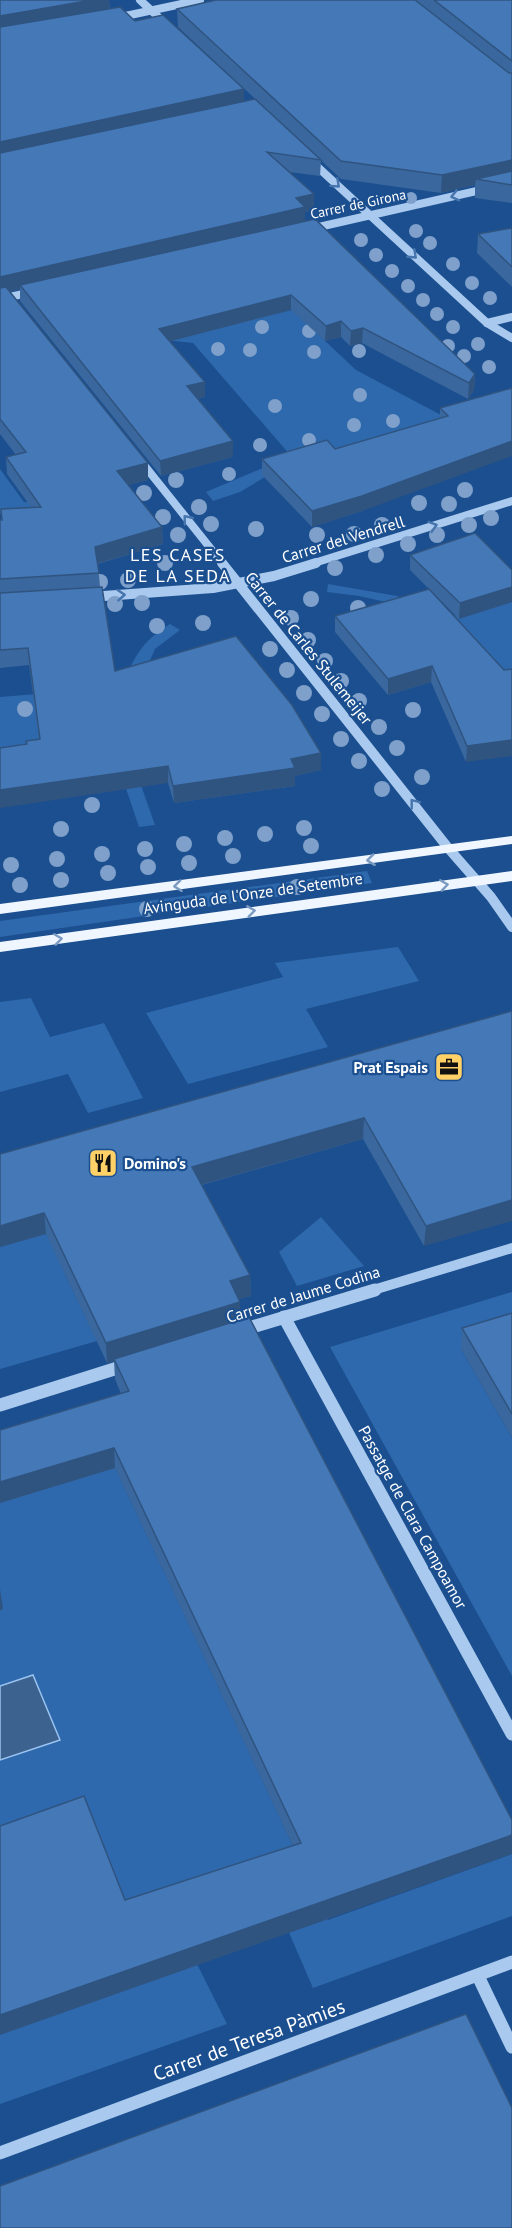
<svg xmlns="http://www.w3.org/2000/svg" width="512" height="2228" viewBox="0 0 512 2228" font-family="'PT Sans',sans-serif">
<rect width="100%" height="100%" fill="#1b4f8f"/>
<g fill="#2e69ad">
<polygon points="292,310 356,370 443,416 485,405 265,477 240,492 213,501 206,492 291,456 193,343 166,340"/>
<polygon points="0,469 24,502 52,501 53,510 0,514"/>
<polygon points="328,584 397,596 459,617 512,602 512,684 399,605 359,596 327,592"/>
<path d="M170 624 180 630 155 649 142 679 124 737 155 825 139 827 109 738 0 752V697L121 687C136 655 140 643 170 624Z"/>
<polygon points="367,871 372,883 0,937 0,921"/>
<polygon points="398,947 419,981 306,1009 328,1047 188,1084 146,1013 283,977 275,963"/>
<polygon points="31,998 50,1037 104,1023 143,1098 88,1113 68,1074 0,1092 0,1002"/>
<polygon points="321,1217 364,1266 297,1286 279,1252"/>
<polygon points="94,1220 65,1274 97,1341 0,1369 0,1247"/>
<polygon points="512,1292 512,1333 461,1349 512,1438 512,1676 330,1347"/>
<polygon points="94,1423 328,1920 512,1854 512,1916 313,1988 264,1875 197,1964 227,2024 0,2104 0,1610 2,1609 0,1602 0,1493"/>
</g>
<polygon fill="#3c6290" stroke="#9cc4f0" stroke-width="1.5" points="33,1675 60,1740 0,1760 0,1686"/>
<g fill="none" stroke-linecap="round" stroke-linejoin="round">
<g stroke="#a9c9ee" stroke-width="8">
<polyline points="140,0 168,26"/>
<polyline points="116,18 200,0"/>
<polyline points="310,160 487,323 512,338"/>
<polyline points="310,229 512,183"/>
<polyline points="0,299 32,292"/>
<polyline points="487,323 512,317"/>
<polyline points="140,460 223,564"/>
<polyline points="311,564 512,501"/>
</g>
<g stroke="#a9c9ee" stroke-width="10">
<polyline points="222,563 449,849 491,897 512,927"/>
<polyline points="90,597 213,588 274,576 316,563"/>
<polyline points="370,1291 512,1248"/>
</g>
<g stroke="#a9c9ee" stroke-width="13">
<polyline points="284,1317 512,1734"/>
<polyline points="239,1331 375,1290"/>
<polyline points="0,1405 127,1365"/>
<polyline points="478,1976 512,2047"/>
<polyline points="0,2153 512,1962"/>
</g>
<g fill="#f0f6ff" fill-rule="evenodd">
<polygon points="512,836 512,844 0,914 0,904"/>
<polygon points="512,871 512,881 0,952 0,942"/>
</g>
</g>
<g fill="#7ea0ca">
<circle cx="411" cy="198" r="6"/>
<circle cx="416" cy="231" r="7"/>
<circle cx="361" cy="240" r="7"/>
<circle cx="430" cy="243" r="7"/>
<circle cx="376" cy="255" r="7"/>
<circle cx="453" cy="264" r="7"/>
<circle cx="392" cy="271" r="7"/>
<circle cx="472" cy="283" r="7"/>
<circle cx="408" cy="286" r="7"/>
<circle cx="490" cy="298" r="7"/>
<circle cx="423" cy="300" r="7"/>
<circle cx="437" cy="314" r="7"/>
<circle cx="262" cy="327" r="7"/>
<circle cx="453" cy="327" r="7"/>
<circle cx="309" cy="331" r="7"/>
<circle cx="478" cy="344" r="7"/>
<circle cx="448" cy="346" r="7"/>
<circle cx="218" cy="349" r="7"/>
<circle cx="250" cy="350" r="7"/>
<circle cx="359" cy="351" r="7"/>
<circle cx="314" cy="352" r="7"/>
<circle cx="464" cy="356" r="7"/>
<circle cx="489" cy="367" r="7"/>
<circle cx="360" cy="395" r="7"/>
<circle cx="275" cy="406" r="7"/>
<circle cx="393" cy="421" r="7"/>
<circle cx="354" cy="425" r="7"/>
<circle cx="309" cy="440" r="7"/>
<circle cx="260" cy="445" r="7"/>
<circle cx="229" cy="474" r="7"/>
<circle cx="176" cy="480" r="8"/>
<circle cx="465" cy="490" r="8"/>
<circle cx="144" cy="493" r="8"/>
<circle cx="419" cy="503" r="8"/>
<circle cx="449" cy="504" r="8"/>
<circle cx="199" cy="507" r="8"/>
<circle cx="163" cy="517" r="8"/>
<circle cx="491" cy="518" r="8"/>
<circle cx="211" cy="524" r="8"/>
<circle cx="382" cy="525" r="8"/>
<circle cx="469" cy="525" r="8"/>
<circle cx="256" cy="529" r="8"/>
<circle cx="354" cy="534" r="8"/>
<circle cx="178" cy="535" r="8"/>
<circle cx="317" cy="535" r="8"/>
<circle cx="437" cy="535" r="8"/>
<circle cx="408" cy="544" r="8"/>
<circle cx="376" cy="555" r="8"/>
<circle cx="165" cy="563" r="8"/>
<circle cx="335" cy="568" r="8"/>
<circle cx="128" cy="580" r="8"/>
<circle cx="100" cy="582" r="8"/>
<circle cx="311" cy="599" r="8"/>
<circle cx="142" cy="603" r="8"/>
<circle cx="115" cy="604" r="8"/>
<circle cx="358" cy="608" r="8"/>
<circle cx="291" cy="618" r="8"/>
<circle cx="203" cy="623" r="8"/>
<circle cx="157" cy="626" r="8"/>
<circle cx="308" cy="640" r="8"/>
<circle cx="270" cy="649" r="8"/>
<circle cx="325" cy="661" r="8"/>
<circle cx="287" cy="670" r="8"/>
<circle cx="341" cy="681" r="8"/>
<circle cx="304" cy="693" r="8"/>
<circle cx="359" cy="701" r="8"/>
<circle cx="25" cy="709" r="8"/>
<circle cx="413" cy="710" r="8"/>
<circle cx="322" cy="714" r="8"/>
<circle cx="379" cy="727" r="8"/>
<circle cx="341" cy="739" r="8"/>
<circle cx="397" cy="748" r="8"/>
<circle cx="359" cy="761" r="8"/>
<circle cx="422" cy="777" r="8"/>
<circle cx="382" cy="789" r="8"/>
<circle cx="92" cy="805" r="8"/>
<circle cx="304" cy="828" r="8"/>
<circle cx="61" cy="829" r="8"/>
<circle cx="265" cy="834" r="8"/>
<circle cx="225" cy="838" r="8"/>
<circle cx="184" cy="844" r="8"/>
<circle cx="311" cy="846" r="8"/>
<circle cx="145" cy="849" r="8"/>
<circle cx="102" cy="854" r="8"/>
<circle cx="233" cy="856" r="8"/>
<circle cx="57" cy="859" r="8"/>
<circle cx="189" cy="863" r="8"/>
<circle cx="11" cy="865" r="8"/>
<circle cx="148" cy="867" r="8"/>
<circle cx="108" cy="873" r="8"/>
<circle cx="61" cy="880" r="8"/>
<circle cx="20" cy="885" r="8"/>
<circle cx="297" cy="887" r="8"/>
<circle cx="147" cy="909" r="8"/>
</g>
<g fill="#3a679d">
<polygon points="0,0 109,0 110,9 135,21 244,101 321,160 320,176 289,172 314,194 314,210 305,212 305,221 475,374 474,390 468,399 362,343 350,346 341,337 325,341 291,310 170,341 205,382 205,397 198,399 233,441 233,457 161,476 20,301 20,289 10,292 148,463 148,480 128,485 162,527 163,544 98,564 100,587 115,671 321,770 295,776 295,786 174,803 168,783 26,744 26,741 39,739 29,665 0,668 0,520 1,520 1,509 31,507 7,474 6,457 16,455 0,434"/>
<polygon points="216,0 512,0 512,203 475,198 475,185 441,193 341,179 178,27 177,9"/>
<polygon points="512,228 512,287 477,253 478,234"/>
<polygon points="512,388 362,511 312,527 262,475 262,459 335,449 440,419 440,408"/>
<polygon points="475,533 459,619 410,570 410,555"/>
<polygon points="335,616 504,670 466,762 431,682 388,695 335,632"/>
<polygon points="512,1011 424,1246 363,1139 202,1185 250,1275 251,1296 239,1299 241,1320 512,1820 125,1900 293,1846 115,1468 0,1503 0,1430 121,1394 115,1379 114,1361 107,1363 46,1234 0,1247 0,1154"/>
<polygon points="512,1313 512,1438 461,1349 462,1328"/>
</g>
<g fill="#305480">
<polygon points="92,0 109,0 110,12 0,32 0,16"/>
<polygon points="244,89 244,105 0,158 0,142"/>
<polygon points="512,160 512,177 476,179 475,185 441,193 442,175"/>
<polygon points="314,194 314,210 305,212 305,224 20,285 20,289 0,294 0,277"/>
<polygon points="291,295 291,310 160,344 159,329"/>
<polygon points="341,321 341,337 325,341 326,326"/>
<polygon points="363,328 362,343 350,346 351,331"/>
<polygon points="475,374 474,390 468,399 469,383"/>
<polygon points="205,382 205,397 188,402 187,386"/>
<polygon points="233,441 233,457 161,476 160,461"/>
<polygon points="512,441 512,456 362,511 312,527 312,511"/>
<polygon points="148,463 148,480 118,488 117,471"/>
<polygon points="162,527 163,544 96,564 95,547"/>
<polygon points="512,587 512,602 459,619 460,603"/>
<polygon points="432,666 431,682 388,695 388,679"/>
<polygon points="512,740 512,756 466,762 467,746"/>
<polygon points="321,753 321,770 295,776 295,786 174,803 173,786"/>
<polygon points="168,766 168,783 0,808 0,790"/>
<polygon points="364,1118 363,1139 193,1187 192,1167"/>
<polygon points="512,1200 512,1221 424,1246 426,1226"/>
<polygon points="44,1213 46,1234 0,1247 0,1226"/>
<polygon points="250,1275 251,1296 230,1302 230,1281"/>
<polygon points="240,1302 241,1322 114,1359 114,1361 107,1363 106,1343"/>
<polygon points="114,1448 115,1468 0,1503 0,1482"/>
<polygon points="0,1589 3,1609 0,1610"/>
<polygon points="512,1835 512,1854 0,2035 0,2015"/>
</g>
<g fill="#4478b7" stroke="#305480" stroke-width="1.5">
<polygon points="0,0 92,0 0,16"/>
<polygon points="216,0 415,0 509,73 512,73 512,160 442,175 341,161 177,9"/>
<polygon points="434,0 512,0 512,61"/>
<polygon points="120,7 135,21 163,15 244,89 0,142 0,27"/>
<polygon points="255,99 321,160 267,152 314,194 296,198 305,207 0,277 0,153"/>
<polygon points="512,171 512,185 476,179"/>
<polygon points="315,219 475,374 469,383 363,328 351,331 341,321 326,326 291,295 159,329 205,382 187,386 233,441 160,461 20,285"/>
<polygon points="512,228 512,267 478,234"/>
<polygon points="6,287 148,463 117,471 162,527 95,547 99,573 0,579 0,520 2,520 1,509 41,507 6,457 26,452 0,419 0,288"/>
<polygon points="512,388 512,441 362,496 312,511 262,459 327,440 335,449 448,416 440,408"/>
<polygon points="475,533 512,570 512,587 460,603 410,555"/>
<polygon points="102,587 115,671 236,636 292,705 321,753 291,759 295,768 173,786 168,766 0,790 0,748 27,744 26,741 40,739 28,648 0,650 0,593"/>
<polygon points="429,589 504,670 512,669 512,740 467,746 432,666 388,679 335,616"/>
<polygon points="512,1011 512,1200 426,1226 364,1118 192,1167 250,1275 230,1281 240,1302 106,1343 44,1213 0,1226 0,1154"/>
<polygon points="512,1313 512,1414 462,1328"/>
<polygon points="249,1317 512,1820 512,1835 0,2015 0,1826 84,1796 125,1900 301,1843 114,1448 0,1482 0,1430 129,1391 114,1359"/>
<polygon points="466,2014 512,2108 512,2228 0,2228 0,2186"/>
</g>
<defs><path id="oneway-chevron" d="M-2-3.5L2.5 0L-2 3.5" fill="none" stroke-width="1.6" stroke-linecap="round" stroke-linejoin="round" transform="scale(1.5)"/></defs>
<g stroke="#4674ac">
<use href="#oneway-chevron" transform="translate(336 184) rotate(42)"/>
<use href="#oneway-chevron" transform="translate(455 196) rotate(167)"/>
<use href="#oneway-chevron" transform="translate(413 255) rotate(43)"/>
<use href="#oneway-chevron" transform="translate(187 519) rotate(-129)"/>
<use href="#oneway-chevron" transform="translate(433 526) rotate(-17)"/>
<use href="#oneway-chevron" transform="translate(121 595) rotate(-4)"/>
<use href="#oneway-chevron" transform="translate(414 803) rotate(-128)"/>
</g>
<g stroke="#7b9ac1">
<use href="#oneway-chevron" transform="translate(371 860) rotate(173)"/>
<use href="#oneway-chevron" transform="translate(444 885) rotate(-8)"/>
<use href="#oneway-chevron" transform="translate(178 886) rotate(173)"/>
<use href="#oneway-chevron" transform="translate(251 911) rotate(-8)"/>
<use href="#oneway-chevron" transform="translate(58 939) rotate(-8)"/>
</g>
<defs>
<g id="office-square" transform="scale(1.5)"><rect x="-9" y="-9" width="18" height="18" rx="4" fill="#ffd166" stroke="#1b4f8f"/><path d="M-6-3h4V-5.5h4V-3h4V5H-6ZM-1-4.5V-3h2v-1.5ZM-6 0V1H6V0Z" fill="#111"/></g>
<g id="restaurant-square" transform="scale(1.5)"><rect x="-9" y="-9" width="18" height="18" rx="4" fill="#ffd166" stroke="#1b4f8f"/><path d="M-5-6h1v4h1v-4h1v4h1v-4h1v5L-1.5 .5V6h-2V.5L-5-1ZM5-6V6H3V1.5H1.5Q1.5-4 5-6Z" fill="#111"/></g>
</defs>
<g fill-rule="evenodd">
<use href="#office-square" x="449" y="1067"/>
<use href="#restaurant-square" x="103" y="1163"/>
</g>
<g text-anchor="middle" stroke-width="4.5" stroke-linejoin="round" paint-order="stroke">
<g font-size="14" fill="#fff" stroke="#1b4f8f">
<text transform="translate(358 204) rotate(-12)" y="5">Carrer de Girona</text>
</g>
<g font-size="16" fill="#fff" stroke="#1b4f8f">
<text transform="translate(343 539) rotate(-17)" y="6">Carrer del Vendrell</text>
<text transform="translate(309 648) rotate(51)" y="6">Carrer de Carles Stulemeijer</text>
<text transform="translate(253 893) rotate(-8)" y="6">Avinguda de l'Onze de Setembre</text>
<text transform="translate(303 1294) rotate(-17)" y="6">Carrer de Jaume Codina</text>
<text transform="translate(413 1517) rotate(61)" y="6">Passatge de Clara Campoamor</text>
</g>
<g font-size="16" font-weight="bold" fill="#fff" stroke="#1b4f8f" text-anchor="end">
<text x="428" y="1073">Prat Espais</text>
<text x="124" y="1169" text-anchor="start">Domino's</text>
</g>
<g font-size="18" letter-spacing="1.5" fill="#fff" stroke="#1b4f8f">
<text x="178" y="561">LES CASES<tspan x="178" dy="21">DE LA SEDA</tspan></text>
</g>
<g font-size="20" fill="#fff" stroke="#1b4f8f">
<text transform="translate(249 2040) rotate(-20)" y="7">Carrer de Teresa Pàmies</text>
</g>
</g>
</svg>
